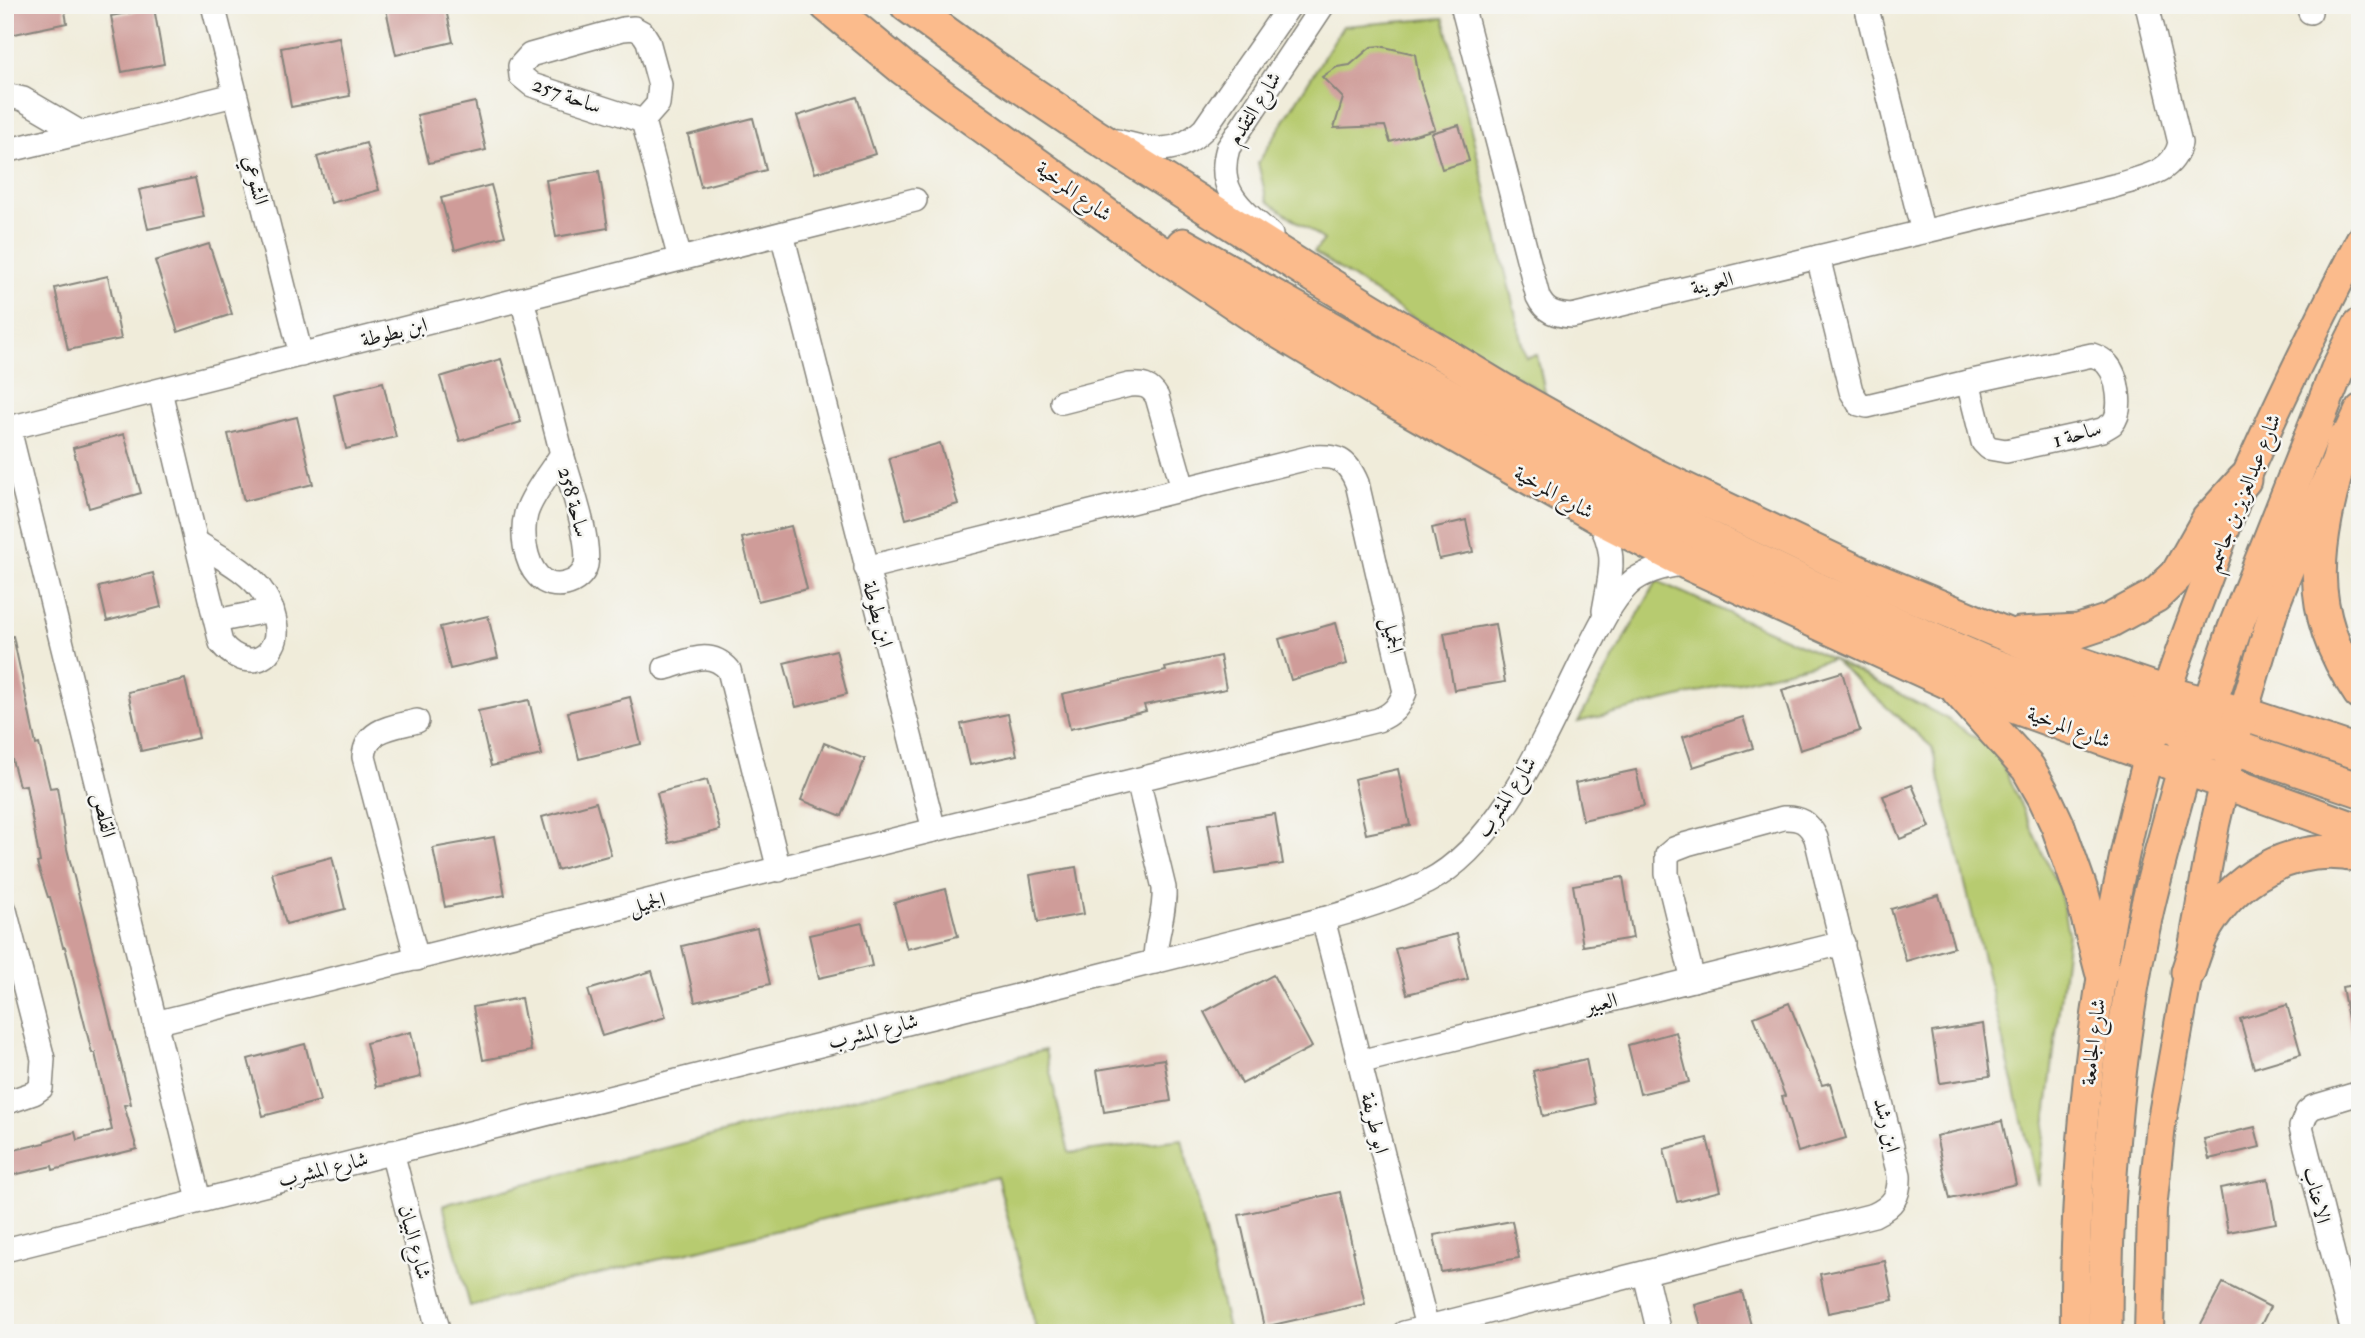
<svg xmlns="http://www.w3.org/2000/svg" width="2365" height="1338" viewBox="0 0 2365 1338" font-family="'IM FELL Double Pica',Amiri,serif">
<rect width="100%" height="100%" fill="#f6f6f2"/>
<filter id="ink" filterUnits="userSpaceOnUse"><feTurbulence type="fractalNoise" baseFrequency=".0143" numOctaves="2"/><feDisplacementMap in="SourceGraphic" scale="14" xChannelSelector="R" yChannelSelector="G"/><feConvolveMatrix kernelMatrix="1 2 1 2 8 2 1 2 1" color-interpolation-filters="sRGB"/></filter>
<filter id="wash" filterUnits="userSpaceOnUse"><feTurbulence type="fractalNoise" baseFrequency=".00686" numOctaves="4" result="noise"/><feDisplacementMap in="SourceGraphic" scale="28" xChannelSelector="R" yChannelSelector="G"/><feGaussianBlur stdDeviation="1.57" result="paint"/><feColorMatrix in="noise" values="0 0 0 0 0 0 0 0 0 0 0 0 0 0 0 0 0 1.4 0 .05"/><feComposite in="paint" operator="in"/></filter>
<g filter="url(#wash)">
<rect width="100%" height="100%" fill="#f0ecda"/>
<g fill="#b7cb6f" stroke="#6a7446" stroke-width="2">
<polygon points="1444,18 1526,357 1537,355 1545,393 1404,312 1314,252 1324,240 1267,201 1258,163 1343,26"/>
<polygon points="1657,581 1832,659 1946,718 1996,751 2060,891 2068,933 2038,1186 1932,747 1832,659 1578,722"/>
<polygon points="1045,1050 1069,1153 1182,1139 1229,1333 1037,1333 997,1176 470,1306 443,1205"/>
</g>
<g id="blocks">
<g fill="#cf9c99">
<polygon points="5,5 64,5 67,23 5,36"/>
<polygon points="385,5 445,5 453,42 396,55"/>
<polygon points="154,8 164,64 122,72 111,16"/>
<polygon points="339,37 350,96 291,107 281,48"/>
<polygon points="1380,46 1415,54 1419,79 1435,129 1390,142 1385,126 1334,128 1343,98 1322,77 1337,67 1350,65 1371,47"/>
<polygon points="857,97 875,154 815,173 797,116"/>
<polygon points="475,102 486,150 429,163 417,115"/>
<polygon points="753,118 766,170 701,187 688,135"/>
<polygon points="1459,125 1469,161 1442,169 1431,133"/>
<polygon points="366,143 379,190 331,203 317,157"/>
<polygon points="599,171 608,228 556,237 546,180"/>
<polygon points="195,178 204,217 148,229 139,190"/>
<polygon points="491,185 505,236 455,250 441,198"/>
<polygon points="209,244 232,314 178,332 155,261"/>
<polygon points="108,276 121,339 68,350 55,288"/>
<polygon points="501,359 521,422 460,441 440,377"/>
<polygon points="383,382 396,437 346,449 334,394"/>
<polygon points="297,417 313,484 244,501 228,434"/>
<polygon points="124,434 141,493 89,508 73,448"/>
<polygon points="940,443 958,504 906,519 889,458"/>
<polygon points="1466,520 1473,552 1439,559 1432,528"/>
<polygon points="791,526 807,589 758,601 742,538"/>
<polygon points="153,573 161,607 107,621 99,587"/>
<polygon points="488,616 498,658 450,669 440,627"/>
<polygon points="1336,623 1347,664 1291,680 1279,639"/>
<polygon points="1495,624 1505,682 1454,690 1444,633"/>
<polygon points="13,636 36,745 39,744 50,788 57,787 67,849 131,1104 124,1105 137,1149 53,1170 52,1166 5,1177 5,1152 45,1143 45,1141 75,1132 77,1140 112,1130 95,1053 92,1053 65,947 63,947 50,897 48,897 37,863 40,862 26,785 19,786 10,752 5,724 5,637"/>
<polygon points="836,650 847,694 796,707 784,663"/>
<polygon points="1220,656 1226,689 1144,705 1146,711 1070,729 1062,694 1166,671 1165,668"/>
<polygon points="1842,672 1860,731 1800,750 1782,690"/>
<polygon points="185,679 199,738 141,751 128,692"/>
<polygon points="630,697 641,744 579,759 568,712"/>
<polygon points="529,700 542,755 491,766 478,711"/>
<polygon points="1008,714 1017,755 970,765 961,724"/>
<polygon points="1743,717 1753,748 1693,767 1683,737"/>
<polygon points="824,743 865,759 842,816 801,800"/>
<polygon points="1398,769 1410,825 1366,834 1354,779"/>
<polygon points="1636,770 1644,806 1583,820 1575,783"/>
<polygon points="707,780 720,830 669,843 657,793"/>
<polygon points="1912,785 1930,827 1900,839 1883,796"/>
<polygon points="596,802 611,855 557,870 542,817"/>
<polygon points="1275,814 1283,864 1216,874 1208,824"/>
<polygon points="494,837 505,895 445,907 433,848"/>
<polygon points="332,857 345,909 286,924 272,873"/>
<polygon points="1076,867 1084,914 1038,922 1030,875"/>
<polygon points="1623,877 1633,938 1583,946 1573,885"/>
<polygon points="946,889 958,936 907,949 894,903"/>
<polygon points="1939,895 1954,947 1906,961 1891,909"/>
<polygon points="862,923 872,966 819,978 809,935"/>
<polygon points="757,928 770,984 695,1002 682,946"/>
<polygon points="1457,934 1468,979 1407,994 1395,949"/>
<polygon points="652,971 666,1017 602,1036 588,990"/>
<polygon points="1273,975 1312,1047 1242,1084 1204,1012"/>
<polygon points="2360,984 2360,1033 2351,1034 2342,987"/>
<polygon points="521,998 531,1051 483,1060 473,1007"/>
<polygon points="1789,1003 1822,1085 1830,1083 1846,1138 1798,1152 1782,1097 1785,1096 1754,1017"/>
<polygon points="2287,1005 2301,1054 2254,1068 2240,1019"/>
<polygon points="1983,1024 1990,1076 1940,1083 1932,1032"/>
<polygon points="411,1032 421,1077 376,1087 366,1043"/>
<polygon points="1676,1032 1689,1082 1640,1094 1628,1045"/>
<polygon points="305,1044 320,1101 263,1116 248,1059"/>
<polygon points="1164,1059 1171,1101 1104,1112 1097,1070"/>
<polygon points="1586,1059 1595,1104 1543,1116 1533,1071"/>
<polygon points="2002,1121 2016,1184 1950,1199 1936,1136"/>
<polygon points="2255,1127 2260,1147 2209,1159 2204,1139"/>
<polygon points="1707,1138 1720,1191 1677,1202 1664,1149"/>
<polygon points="2268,1179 2276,1223 2228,1232 2220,1188"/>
<polygon points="1340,1192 1365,1304 1264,1327 1239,1215"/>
<polygon points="1512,1221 1519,1258 1441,1272 1434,1235"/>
<polygon points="1885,1261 1893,1300 1828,1313 1820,1274"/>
<polygon points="2223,1283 2270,1307 2257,1333 2196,1333"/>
<polygon points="1742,1292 1753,1333 1703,1333 1695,1305"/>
</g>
</g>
</g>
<g filter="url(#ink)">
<use href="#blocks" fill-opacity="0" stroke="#86847b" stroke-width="2"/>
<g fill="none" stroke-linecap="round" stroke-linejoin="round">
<g stroke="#86847b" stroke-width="26">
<g id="minor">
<polyline points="213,5 301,355"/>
<path d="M1462 5 1538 297C1545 312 1555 315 1572 316L2114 186C2141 177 2173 175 2180 143L2147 5"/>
<polyline points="1866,5 1923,232"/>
<polyline points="2308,5 2310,12"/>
<polygon points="634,28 643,33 648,41 660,85 658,104 643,121 532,85 521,76 520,66 530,55 623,29"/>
<polyline points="5,95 23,99 81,133 5,151"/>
<polyline points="643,121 680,259"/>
<polyline points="81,133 234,95"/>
<path d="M1117 141C1152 150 1175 157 1204 129L1290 5"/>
<polyline points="782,234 934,830"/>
<path d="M1271 235C1242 208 1215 192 1228 148L1323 5"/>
<polyline points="1818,257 1851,391 1859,404 1867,406 1968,382"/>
<polyline points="522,299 562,454"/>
<path d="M2092 355C2098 357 2103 359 2107 364 2118 376 2124 411 2112 424 2109 426 2105 428 2102 430L2006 451 1989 448 1983 442 1968 382Z"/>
<polyline points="160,391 196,542"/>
<path d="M1062 402 1129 385C1142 384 1150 385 1157 397L1183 488"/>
<polyline points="5,429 915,200"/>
<polyline points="9,429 199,1200"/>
<path d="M562 454C569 480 591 540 586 565 581 585 552 592 538 576 525 562 521 533 526 514 531 496 551 471 562 454Z"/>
<path d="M1597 516C1618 555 1611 569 1604 611"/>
<path d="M196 542C218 556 250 571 264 594 272 607 281 631 273 645 261 670 234 660 221 643Z"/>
<polyline points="216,621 272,610"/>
<path d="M665 668C689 661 710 648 729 670L779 870"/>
<path d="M417 721C394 727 366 728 364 757L417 959"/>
<path d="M1138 780 1164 888C1166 914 1154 937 1155 962"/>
<polyline points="5,910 43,1059 41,1088 34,1093 5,1103"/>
<polyline points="1323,919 1427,1327"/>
<path d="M155 1023 1378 720C1393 714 1399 707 1405 692L1357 483C1347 459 1337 455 1312 457L866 568"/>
<polyline points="1359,1062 1843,943"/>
<polyline points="392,1152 439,1333"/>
<path d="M5 1250C317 1171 628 1091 940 1015 1042 990 1143 965 1245 939 1302 924 1374 909 1427 882 1504 843 1549 725 1587 651 1600 627 1612 597 1634 580 1650 569 1669 566 1688 563"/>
<polyline points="1645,1274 1659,1333"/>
<path d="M1404 1333 1874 1215C1893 1206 1900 1196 1899 1175L1816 838C1809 822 1800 817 1783 818L1687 844 1674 849 1667 855V874L1693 980"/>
<polyline points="2353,1333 2301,1127 2307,1112 2313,1107 2360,1093"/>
</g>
</g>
<g stroke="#86847b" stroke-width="32">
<g id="major">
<path d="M2075 1333C2073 1117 2105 900 2166 693 2178 655 2193 617 2207 580 2220 546 2231 511 2245 478 2281 397 2320 318 2360 240"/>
<polyline points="2149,1333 2152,1209 2161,1125 2215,824 2233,747 2276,602 2311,514 2360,409"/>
</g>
</g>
<g stroke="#86847b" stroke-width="37">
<g id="highway">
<polyline points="827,5 903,68 1054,177 1131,233 1265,323 1388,397 1597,516 1688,563 1955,685 2360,831"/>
<polyline points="907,5 991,66 1095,136 1310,273 1504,391 1652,474 1866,576 2065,659 2166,693 2243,714 2360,753"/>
<path d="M1183 245 1614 489 1718 542 1825 593 1981 661 2158 724C2190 732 2214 729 2243 714"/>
<path d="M2344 439C2319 539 2298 601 2360 693"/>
<polyline points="2020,634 2079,631 2109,621 2155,596 2177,575 2208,520 2244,480"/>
<polyline points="1958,690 2028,768 2044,796 2058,826 2082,894 2102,971"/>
<polyline points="2203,723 2235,628 2337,371 2360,325"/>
<polyline points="2186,745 2216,744 2233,747 2360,790"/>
<path d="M2188 972C2192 960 2196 947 2201 936 2230 878 2295 840 2360 856"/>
<path d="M2105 1333C2105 1192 2116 1046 2147 909 2158 862 2171 816 2184 770L2187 750"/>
</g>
</g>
<use href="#minor" stroke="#fff" stroke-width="23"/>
<use href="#major" stroke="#fbbb8c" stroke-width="28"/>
<use href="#highway" stroke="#fbbb8c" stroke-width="33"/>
</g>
</g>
<g text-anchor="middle" stroke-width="5" stroke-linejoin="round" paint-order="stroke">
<g font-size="21" fill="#1c1c1c" stroke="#f6f6f2">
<text transform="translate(567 95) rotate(20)" y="7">ساحة 257</text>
<text transform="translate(1254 108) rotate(-58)" y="7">شارع التقدم</text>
<text transform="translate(256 180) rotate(76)" y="7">الشوعي</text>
<text transform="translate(1074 191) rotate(36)" y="7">شارع المرخية</text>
<text transform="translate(1712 283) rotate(-14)" y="7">العوينة</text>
<text transform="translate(394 332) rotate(-14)" y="7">ابن بطوطة</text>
<text transform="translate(2077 434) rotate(-16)" y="7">ساحة 1</text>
<text transform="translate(1554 492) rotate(29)" y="7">شارع المرخية</text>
<text transform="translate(2243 493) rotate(-68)" y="7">شارع عبدالعزيز بن جاسمم</text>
<text transform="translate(574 502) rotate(75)" y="7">ساحة 258</text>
<text transform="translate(878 614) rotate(75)" y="7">ابن بطوطة</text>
<text transform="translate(1393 635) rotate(77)" y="7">الجميل</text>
<text transform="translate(2069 727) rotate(20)" y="7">شارع المرخية</text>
<text transform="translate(1506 797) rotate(-57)" y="7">شارع المشرب</text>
<text transform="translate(104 815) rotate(76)" y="7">القلص</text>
<text transform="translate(647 903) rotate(-14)" y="7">الجميل</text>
<text transform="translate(1601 1003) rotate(-14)" y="7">العبير</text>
<text transform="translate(873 1031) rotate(-14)" y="7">شارع المشرب</text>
<text transform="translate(2093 1042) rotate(-83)" y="7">شارع الجامعة</text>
<text transform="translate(1375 1123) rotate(76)" y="7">ابو طريفة</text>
<text transform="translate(1887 1125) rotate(76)" y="7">ابن رشد</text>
<text transform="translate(323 1169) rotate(-14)" y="7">شارع المشرب</text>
<text transform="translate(2317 1195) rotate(76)" y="7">الاعناب</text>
<text transform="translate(415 1242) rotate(75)" y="7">شارع البيان</text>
</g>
</g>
<rect width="2365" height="1338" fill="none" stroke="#f6f6f2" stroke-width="28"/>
</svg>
